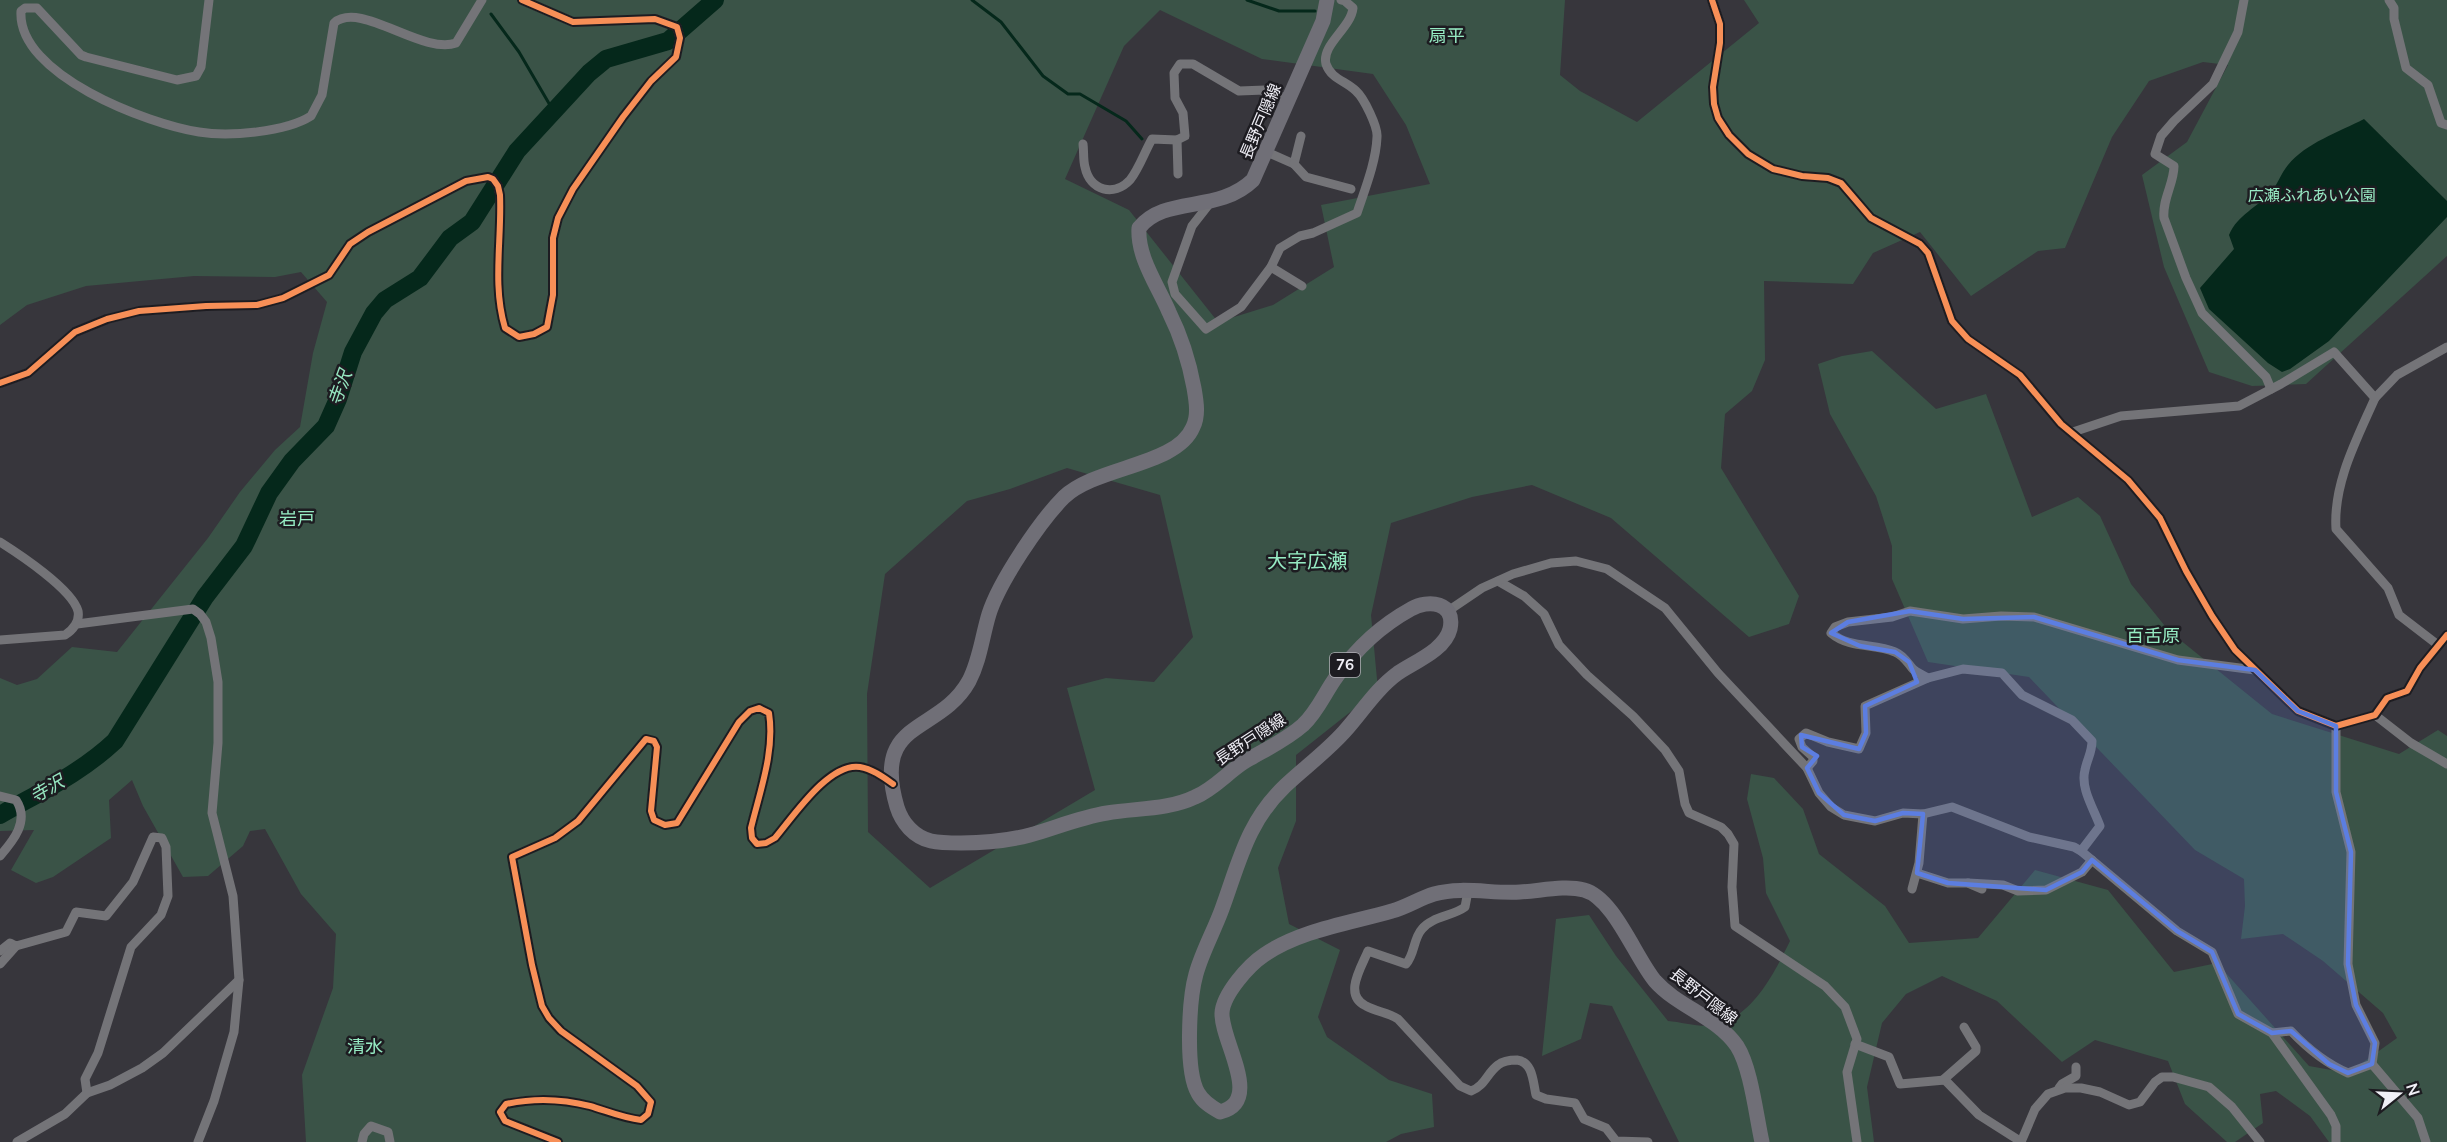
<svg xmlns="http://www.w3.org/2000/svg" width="2447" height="1142" viewBox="0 0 2447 1142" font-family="Mulish,'Noto Sans JP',sans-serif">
<rect width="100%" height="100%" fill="#37363c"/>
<g fill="#3a5347" fill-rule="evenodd">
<path d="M0 0H1565L1560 75 1580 91 1637 122 1759 23 1744 0H2447V256L2306 384 2252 386 2209 372 2164 267 2142 175 2187 142 2228 65 2203 62 2149 81 2112 137 2065 248 2038 251 1971 296 1920 232 1873 253 1853 284 1764 281 1765 360 1752 391 1725 414 1721 468 1799 596 1789 624 1749 637 1611 518 1532 485 1472 497 1391 523 1371 615 1378 690 1296 755V821L1278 868 1289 924 1340 950 1318 1017 1327 1037 1389 1080 1432 1094 1434 1127 1401 1134 1386 1142H306L302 1075 333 988 336 934 301 894 265 829 250 831 243 846 208 876 183 877 143 806 132 780 109 800 111 838 53 877 36 883 11 870 34 830 0 831V678L17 685 37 679 72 647 117 652 208 538 240 492 275 450 300 427 313 353 327 302 301 272 275 277 194 276 86 286 27 305 0 325ZM1160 10 1262 59 1373 74 1406 125 1430 184 1321 205 1334 267 1273 305 1218 322 1129 210 1065 179 1124 46ZM1067 468 1160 495 1193 637 1154 682 1106 678 1067 688 1095 790 930 888 868 832 867 694 885 574 967 501 1010 489Z"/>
<path d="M1872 351 1936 409 1986 394 2032 517 2078 497 2100 516 2131 584 2169 631 2272 714 2399 754 2438 730 2447 736V1142H2329L2310 1116 2276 1091 2260 1094 2263 1123 2235 1142H2227L2185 1104 2168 1061 2095 1040 2062 1062 1997 1001 1942 976 1906 994 1882 1023 1867 1087 1874 1142H1679L1612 1006 1590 1003 1581 1039 1542 1056 1556 919 1589 915 1616 956 1668 1021C1682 1022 1701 1028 1715 1025 1754 1016 1774 973 1790 941L1766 893 1763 858 1747 799 1751 774 1774 778 1803 809 1819 854 1885 906 1909 943 1978 938 2035 870 2108 890 2174 972 2217 963 2309 1066 2348 1073 2397 1038 2383 1013 2323 961 2283 934 2241 939 2245 906 2244 879 2195 850 2029 677 1928 662 1892 579V546L1876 496 1830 414 1818 364 1842 356Z"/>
</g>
<path fill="#05281b" d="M2364 119 2447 201V217L2329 341 2290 369 2282 372 2268 363 2209 309 2200 288 2234 249 2229 235C2238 214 2257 208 2271 192 2278 184 2281 173 2288 165 2306 143 2339 132 2364 119Z"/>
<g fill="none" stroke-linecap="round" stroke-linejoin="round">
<g stroke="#05281b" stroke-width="3">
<polyline points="972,0 1001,22 1043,76 1068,94 1080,94 1126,121 1142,139"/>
<polyline points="1247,0 1279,11 1315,11"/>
<polyline points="491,14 519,52 554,112"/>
</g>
<path stroke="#05281b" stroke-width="18" d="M0 815C40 792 81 773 115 741L205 597 244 546 269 493 292 461 326 426 338 399 353 352 374 313 385 300 420 278 450 238 472 222 517 151 589 73 606 59 668 41 715 0"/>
<g stroke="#747478" stroke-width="9">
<path d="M209 0 201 67 196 76 177 80 86 57 81 55 37 8H25L21 11C17 75 148 124 199 132 229 137 286 132 311 116L322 95 334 23C360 0 422 55 456 43L482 0"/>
<polyline points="1712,0 1720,24 1720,43 1713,87 1714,104 1718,118 1729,135 1748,154 1773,169 1802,176 1828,178 1841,183 1871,218 1920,244 1928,253 1952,321 1968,339 2020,375 2061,424 2128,480 2160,518 2186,571 2212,616 2235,650 2298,711 2336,726 2375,715 2387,698 2407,691 2420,668 2447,635"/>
<path d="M2244 0 2238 32 2213 84 2174 121 2161 136 2155 154 2174 166C2174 184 2162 199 2164 218L2186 278 2202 313 2266 377 2271 389"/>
<polyline points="2389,0 2394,8 2394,19 2406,68 2428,85 2441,123 2447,125"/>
<path d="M1083 144C1084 151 1083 160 1085 167 1090 191 1114 197 1130 180 1139 169 1145 151 1152 139L1177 140"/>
<polyline points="1267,152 1294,164 1301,136"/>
<polyline points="1294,164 1306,177 1351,189"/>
<polyline points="1178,174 1177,140 1185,136 1183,113 1175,98 1174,73 1180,64 1193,64 1239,91 1265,90 1288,99"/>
<path d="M1210 203 1192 226 1172 282 1175 294 1206 329 1241 307 1271 267 1280 248 1300 236 1313 233 1357 213C1365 189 1376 162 1377 137 1378 127 1364 98 1356 91 1346 81 1331 79 1326 64 1321 45 1351 28 1353 8L1345 1 1341 0"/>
<polyline points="1271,267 1302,286"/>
<path d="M0 383 28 373 75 332 107 319 139 311 206 306 257 305 283 298 329 275 350 244 368 232 466 181 488 177 493 179 498 186 500 195C502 240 492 284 505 328L519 337 534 334 547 327 553 295V238L558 218 573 189 623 117 651 81 676 57 680 38 677 27 655 19 573 22 522 0"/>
<path d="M2375 398C2357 439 2333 483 2336 529L2388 588 2399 615 2438 645"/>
<polyline points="2073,432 2121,416 2239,406 2281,384 2334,352 2375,398 2397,375 2447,347"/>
<path d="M0 542C19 554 72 589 78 611 80 621 73 630 65 635L0 640"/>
<polyline points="1498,581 1524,596 1544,614 1559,645 1587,675 1633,716 1665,750 1679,771 1685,804 1689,813 1721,827 1728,834 1734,844 1732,887 1735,926 1825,986 1845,1007 1857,1039 1847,1072 1857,1142"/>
<polyline points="1448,611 1482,588 1513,574 1551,563 1576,561 1607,569 1665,608 1718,673 1807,768 1819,793 1831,807 1844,815 1875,821 1903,813 1923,814 1952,807 2029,837 2074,847 2081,851 2177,931 2212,952 2238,1014 2272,1033 2331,1115 2336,1126 2336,1142"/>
<polyline points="77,624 193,609 200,614 206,622 211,638 218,682 218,743 212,813 233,896 239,980 234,1032 214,1101 198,1142"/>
<path d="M1928 678 1963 669 2002 673 2022 695 2072 720 2092 741C2092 753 2087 759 2085 770 2080 788 2094 809 2100 826L2081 851"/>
<polyline points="2375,715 2411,743 2447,764"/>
<polyline points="2336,726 2336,792 2351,852 2348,964 2356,1005 2375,1043 2372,1064"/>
<path d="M1807 768 1813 761V757L1802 747 1799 739 1806 733 1828 742 1859 749 1866 733 1865 706 1928 678C1923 675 1915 672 1912 668 1907 662 1903 655 1895 652 1874 643 1850 649 1831 633L1835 627 1848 622 1892 617 1910 611 1963 619 2001 616 2034 617 2178 660 2255 670"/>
<path d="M0 796 16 800C30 821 13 841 0 856"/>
<polyline points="1917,873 1948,883 1968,883 1982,889"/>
<polyline points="1968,883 2003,885 2018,891 2046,890 2082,872 2092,860"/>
<polyline points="1912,889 1919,863 1923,814"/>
<path d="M1468 891 1465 907C1453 916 1431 917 1422 929 1413 939 1415 954 1406 964L1368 951C1361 968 1343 995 1366 1006 1377 1012 1387 1012 1398 1019L1460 1086 1471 1091C1485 1086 1487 1073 1498 1065 1503 1061 1511 1060 1517 1060 1533 1062 1533 1082 1536 1095L1546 1099 1575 1103 1584 1119 1606 1128 1616 1141 1648 1142"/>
<polyline points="0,951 10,943 16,946 66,932 76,912 106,916 133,882 153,837 162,838 166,847 168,896 161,915 131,947 98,1053 85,1079 87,1093"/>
<polyline points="0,964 16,946"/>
<path d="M2272 1033 2291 1031C2308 1049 2325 1063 2348 1073L2372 1064"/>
<polyline points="1855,1044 1889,1057 1900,1084 1945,1080 1979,1115 2020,1141"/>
<polyline points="2372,1064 2418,1118 2426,1142"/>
<polyline points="1943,1080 1976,1051 1976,1047 1964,1027"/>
<polyline points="2059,1088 2062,1084 2076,1076 2076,1067"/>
<polyline points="17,1142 65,1114 87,1093 110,1085 142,1068 163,1053 239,980"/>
<polyline points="362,1142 364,1134 371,1126 388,1132 390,1142"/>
<path d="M558 1142 505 1121 500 1112 506 1104C533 1098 563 1099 590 1106 607 1111 623 1118 641 1120L648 1114 651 1102 637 1086 561 1031 549 1018 542 1006 532 965 512 857 555 838 578 821 646 739 654 741 657 747 651 811 654 820 665 825 677 823 739 722 750 711 759 708 769 713C775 751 760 791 751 828L752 838 757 844 766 843 775 838C793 817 829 762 860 767 872 769 883 777 893 784"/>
<polyline points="2021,1142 2035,1109 2048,1094 2065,1088 2081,1088 2100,1092 2129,1105 2140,1102 2155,1082 2162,1077 2173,1077 2209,1087 2232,1107 2260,1142"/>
</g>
<path stroke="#706f77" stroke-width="15" d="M1327 0 1323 21 1253 180C1218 214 1165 195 1139 228 1137 257 1158 286 1169 312 1181 336 1189 361 1194 388 1196 400 1199 415 1193 427 1177 466 1097 466 1064 497 1040 521 999 582 989 614 982 637 980 660 969 681 939 735 871 718 897 807 902 823 914 837 931 841 940 843 951 843 961 843 984 843 1007 841 1030 835 1055 828 1081 817 1107 813 1136 808 1168 810 1195 797 1214 789 1227 773 1244 762 1264 750 1285 741 1303 725 1318 711 1325 692 1337 676 1356 649 1382 625 1411 609 1428 599 1456 602 1450 629 1445 650 1414 662 1398 673 1376 689 1362 712 1344 732 1326 752 1304 768 1285 786 1247 822 1239 863 1222 909 1214 931 1202 952 1196 974 1189 999 1185 1071 1198 1093 1203 1102 1211 1107 1220 1112 1264 1101 1221 1042 1222 1013 1223 994 1249 965 1264 955 1300 930 1351 923 1392 911 1407 907 1420 898 1434 894 1462 886 1493 894 1520 892 1540 891 1565 885 1584 890 1614 898 1635 957 1655 981 1678 1007 1717 1017 1737 1046 1751 1068 1756 1115 1762 1142"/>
<g stroke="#1d1c21" stroke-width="10">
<g id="cycleway">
<polyline points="1712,0 1720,24 1720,43 1713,87 1714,104 1718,118 1729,135 1748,154 1773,169 1802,176 1828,178 1841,183 1871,218 1920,244 1928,253 1952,321 1968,339 2020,375 2061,424 2128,480 2160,518 2186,571 2212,616 2235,650 2298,711 2336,726 2375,715 2387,698 2407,691 2420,668 2447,635"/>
<path d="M0 383 28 373 75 332 107 319 139 311 206 306 257 305 283 298 329 275 350 244 368 232 466 181 488 177 493 179 498 186 500 195C502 240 492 284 505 328L519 337 534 334 547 327 553 295V238L558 218 573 189 623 117 651 81 676 57 680 38 677 27 655 19 573 22 522 0"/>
<path d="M558 1142 505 1121 500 1112 506 1104C533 1098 563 1099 590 1106 607 1111 623 1118 641 1120L648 1114 651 1102 637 1086 561 1031 549 1018 542 1006 532 965 512 857 555 838 578 821 646 739 654 741 657 747 651 811 654 820 665 825 677 823 739 722 750 711 759 708 769 713C775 751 760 791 751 828L752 838 757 844 766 843 775 838C793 817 829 762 860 767 872 769 883 777 893 784"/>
</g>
</g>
<use href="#cycleway" stroke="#f78f57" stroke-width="6"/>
</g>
<path fill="#5c7ee1" fill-opacity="0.2" stroke="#5c7ee1" stroke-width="4.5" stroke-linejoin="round" d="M1910 611 1963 619 2034 617 2178 660 2255 670 2298 711 2336 726V792L2351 852 2348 964 2356 1005 2375 1043 2372 1064 2348 1073 2329 1064 2291 1031 2272 1033 2238 1014 2212 952 2177 931 2092 860 2082 872 2046 890 1948 883 1917 873 1923 814 1903 813 1875 821 1844 815 1819 793 1807 768 1817 756 1802 747 1801 735 1859 749 1866 733 1865 706 1917 682 1909 662 1895 652 1860 646 1831 633 1848 622Z"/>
<g text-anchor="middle" stroke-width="5" stroke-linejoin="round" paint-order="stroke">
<rect fill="#1d1c21" stroke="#b1b0b6" stroke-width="1.5" x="1330" y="653" width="30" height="24" rx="4.5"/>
<g font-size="15" font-weight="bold" fill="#f0eff6">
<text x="1345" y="670">76</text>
</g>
<g font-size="16" fill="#f0eff6" stroke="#1d1c21">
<text transform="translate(1260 121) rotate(-67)" y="6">長野戸隠線</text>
<text transform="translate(1250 739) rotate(-33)" y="6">長野戸隠線</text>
<text transform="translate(1704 996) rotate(38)" y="6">長野戸隠線</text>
</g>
<g font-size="16" fill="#98eac4" stroke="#1d1c21">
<text x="2312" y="201">広瀬ふれあい公園</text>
</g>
<g font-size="18" fill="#96ebc3" stroke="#1d1c21">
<text x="1447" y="42">扇平</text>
<text x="297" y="525">岩戸</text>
<text x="2153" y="642">百舌原</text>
<text x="365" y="1053">清水</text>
</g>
<g font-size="18" font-style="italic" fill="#96e7c1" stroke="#1d1c21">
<text transform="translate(340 388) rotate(-70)" y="6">寺沢</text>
<text transform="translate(47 789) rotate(-30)" y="6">寺沢</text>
</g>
<g font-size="20" fill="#96ebc3" stroke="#1d1c21">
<text x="1307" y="568">大字広瀬</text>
</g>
</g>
<g transform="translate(2399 1094) rotate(72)" stroke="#1d1c21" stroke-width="4.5" paint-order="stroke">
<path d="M0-4.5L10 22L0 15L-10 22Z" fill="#f0eff6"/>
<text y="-9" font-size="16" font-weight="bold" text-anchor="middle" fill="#f0eff6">N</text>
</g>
</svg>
